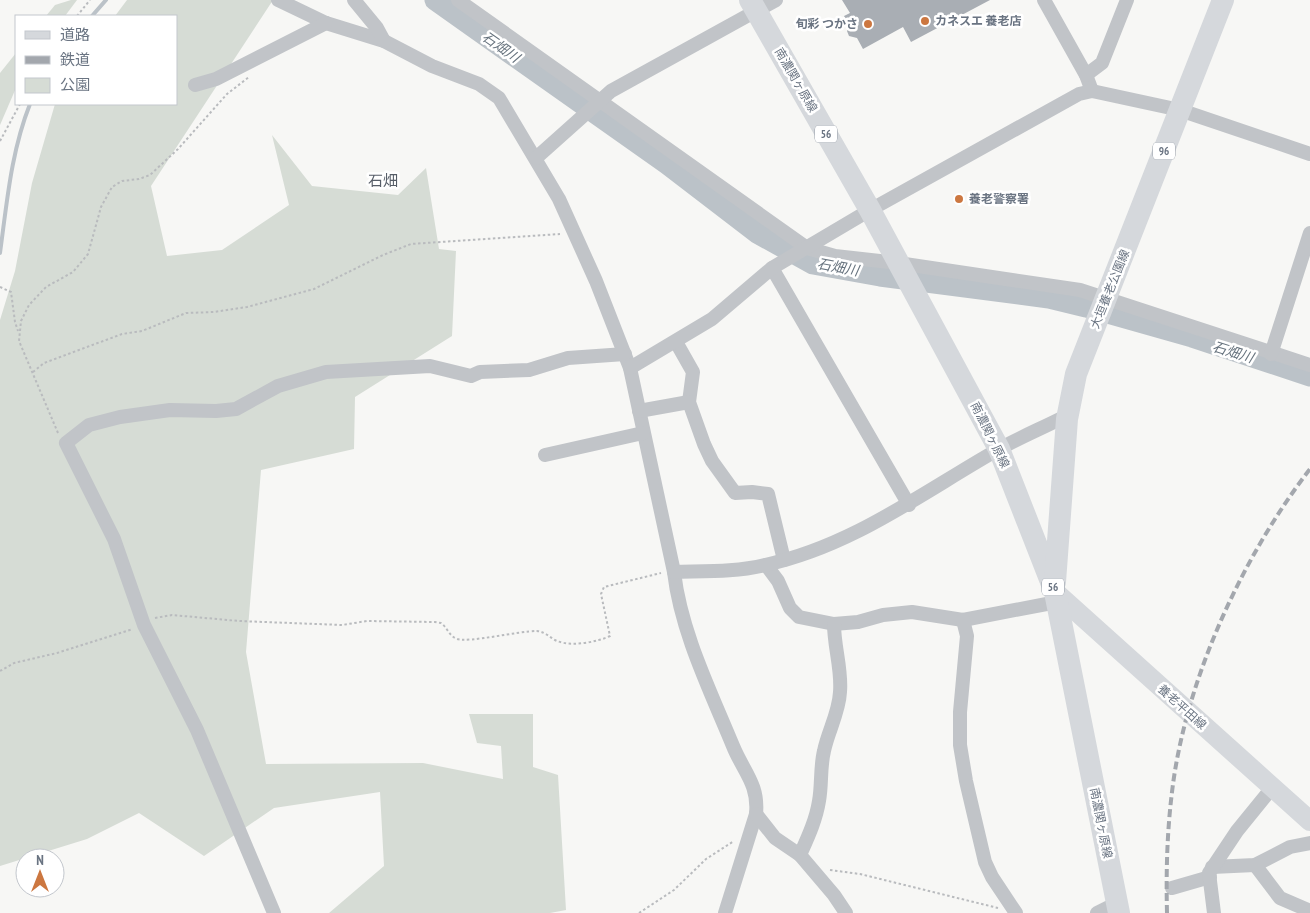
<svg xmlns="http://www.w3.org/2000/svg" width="1310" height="913" viewBox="0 0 1310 913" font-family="'PT Sans Narrow','Noto Sans JP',sans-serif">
<rect width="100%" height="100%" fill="#f7f7f5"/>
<g fill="#d6dcd5">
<polygon points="71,0 77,0 65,16 46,16 55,5"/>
<polygon points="127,0 273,0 151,186 167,256 222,250 289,205 272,135 312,186 398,195 426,168 439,249 456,251 452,336 355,397 354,449 261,470 246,652 266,764 423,763 503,779 501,746 477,743 469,714 533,714 533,767 558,775 566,910 550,913 329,913 384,866 380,792 274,808 204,856 139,813 87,839 0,866 0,320 15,271 32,183 55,104 176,104 176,16 115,16"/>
<polygon points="16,53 16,88 0,125 0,73"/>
</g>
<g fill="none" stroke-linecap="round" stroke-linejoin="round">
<g stroke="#bbc2c8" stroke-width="4">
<polyline points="92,16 106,0"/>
<path d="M0 253C7 202 11 152 30 104"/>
</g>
<polyline stroke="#bbc2c8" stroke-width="21" points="435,0 667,164 757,233 813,264 880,276 1049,298 1086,307 1192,337 1310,376"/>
</g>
<polygon fill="#a9aeb4" points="842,0 990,0 911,42 903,27 863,49 857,38 849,36 847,31 849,26 844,16 850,13"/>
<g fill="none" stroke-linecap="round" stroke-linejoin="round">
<g stroke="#b9bbbe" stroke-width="2" stroke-dasharray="2.5 2.5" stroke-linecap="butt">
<polyline points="77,16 90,0"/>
<polyline points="0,141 20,104"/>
<polyline points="0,287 11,292 15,322 18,331"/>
<polyline points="33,372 44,363 122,334 142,331 186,313 214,312 247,307 314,289 383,255 411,244 560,234"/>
<polyline points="58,433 19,341 21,321 29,305 46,287 73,272 88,254 101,207 112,187 122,181 139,179 150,175 178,149 227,94 249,77"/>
<path d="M155 618 172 615 239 621 342 625 367 621 435 622 441 623C447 627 449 636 457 639 468 643 519 631 537 631 546 632 550 638 557 641 572 647 597 642 610 636L601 594 604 587 661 573"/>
<polyline points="0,671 14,663 57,653 133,629"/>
<polyline points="830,870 860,874 998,908"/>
<polyline points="639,913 674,890 706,859 734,841"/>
</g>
<g stroke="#c1c4c8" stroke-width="14">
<path d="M278 0 326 23 384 41 432 66 479 84 499 98 559 199 596 281 630 368 674 572C681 632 710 690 733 746 743 771 759 784 756 814L725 913"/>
<polyline points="354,0 377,28 384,41"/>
<polyline points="458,0 807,248 835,256 898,263 1080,290 1310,365"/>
<polyline points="1044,0 1086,75 1092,91"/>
<polyline points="1086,75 1102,63 1127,0"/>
<polyline points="195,85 216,79 326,23"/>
<polyline points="536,158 611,91 776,0"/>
<polyline points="772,268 909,505"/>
<polyline points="676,342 693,372 689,402 704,444 712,461 735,493 752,492 768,494 784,560"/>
<polyline points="1271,354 1310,233"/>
<polyline points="630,368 712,319 772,268 870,210 1079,94 1092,91 1180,110 1310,154"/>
<polyline points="639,411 689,402"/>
<polyline points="545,455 643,433"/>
<polyline points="766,565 778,581 790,608 799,617 834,624 858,622 883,615 912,612 963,620 1057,602"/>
<path d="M674 572C705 571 736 572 765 565 853 546 923 492 999 449 1019 438 1040 429 1060 419H1067"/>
<polyline points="963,620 967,636 960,712 960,745 966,781 985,862 992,877 1016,913"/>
<polyline points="756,814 775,838 800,855 834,895 846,913"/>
<path d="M800 855C808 837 816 820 819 801 822 785 820 767 824 751 828 731 839 713 840 692 842 669 834 647 834 624"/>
<polyline points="1255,865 1280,898 1310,911"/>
<polyline points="1212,867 1255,865 1290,847 1310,843"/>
<polyline points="1172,888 1210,877"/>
<polyline points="274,913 197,730 144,625 114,539 66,443 89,425 120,417 170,410 216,411 236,409 278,386 326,372 430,366 471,376 480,372 529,370 568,358 625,354"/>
<polyline points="1097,913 1117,903"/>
<polyline points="1214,913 1209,873 1237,831 1272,788"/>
</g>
<polyline stroke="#d5d8dc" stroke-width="20" points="1055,592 1310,821"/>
<g stroke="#d5d8dc" stroke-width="22">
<polyline points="750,0 870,210 999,449 1055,592 1119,913"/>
<polyline points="1055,582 1067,419 1076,374 1223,0"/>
</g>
<path stroke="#a3a7ad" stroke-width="4" stroke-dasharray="8 4" stroke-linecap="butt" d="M1167 913C1166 873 1167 832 1172 792 1185 681 1242 557 1310 469"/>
</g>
<g fill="#cc7740" stroke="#fff" stroke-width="2">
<circle cx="925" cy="21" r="5"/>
<circle cx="868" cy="24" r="5"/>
<circle cx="959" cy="199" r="5"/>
</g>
<g text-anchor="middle" stroke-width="5" stroke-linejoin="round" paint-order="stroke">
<g fill="#fff" stroke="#979ea8" stroke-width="1">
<rect x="815" y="125.5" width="22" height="17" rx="4"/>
<rect x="1153" y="142.5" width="22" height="17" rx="4"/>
<rect x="1042" y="578.5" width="22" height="17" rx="4"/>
</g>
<g font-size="11" font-weight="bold" fill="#6a7482">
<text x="826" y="138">56</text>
<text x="1164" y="155">96</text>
<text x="1053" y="591">56</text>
</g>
<g font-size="12" font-weight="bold" fill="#6a7482" stroke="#fff" text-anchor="start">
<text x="935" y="25">カネスエ 養老店</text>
<text x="858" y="28" text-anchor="end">旬彩 つかさ</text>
<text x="969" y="203">養老警察署</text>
</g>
<g font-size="12" fill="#6a7482" stroke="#fff">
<text transform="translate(796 80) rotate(60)" y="4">南濃関ヶ原線</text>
<text transform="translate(1110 289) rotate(-68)" y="4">大垣養老公園線</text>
<text transform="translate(990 435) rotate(64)" y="4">南濃関ヶ原線</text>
<text transform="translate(1182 707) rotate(42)" y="4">養老平田線</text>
<text transform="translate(1101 823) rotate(79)" y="4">南濃関ヶ原線</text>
</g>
<g font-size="14" font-style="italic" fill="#67737e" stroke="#fff">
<text transform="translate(501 47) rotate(35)" y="5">石畑川</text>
<text transform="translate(838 267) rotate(10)" y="5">石畑川</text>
<text transform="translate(1233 352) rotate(17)" y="5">石畑川</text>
</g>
<g font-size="15" fill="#575e68" stroke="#fff">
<text x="383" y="186">石畑</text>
</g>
</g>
<rect x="15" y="15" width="162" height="90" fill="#ffffff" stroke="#c3c7cd"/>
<rect x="25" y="31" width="25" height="8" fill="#d5d8dc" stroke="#c3c7cd"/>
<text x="60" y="40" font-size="15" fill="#6a7482">道路</text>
<rect x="25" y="56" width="25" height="8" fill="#a3a7ad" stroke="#c3c7cd"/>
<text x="60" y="65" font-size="15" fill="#6a7482">鉄道</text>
<rect x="25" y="78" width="25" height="15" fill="#d6dcd5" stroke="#c3c7cd"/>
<text x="60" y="90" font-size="15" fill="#6a7482">公園</text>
<g transform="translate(40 873)"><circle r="24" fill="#ffffff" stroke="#c3c7cd"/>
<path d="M0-4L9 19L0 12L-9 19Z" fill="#cc7740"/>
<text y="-8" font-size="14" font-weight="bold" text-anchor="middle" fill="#6a7482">N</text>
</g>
</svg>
